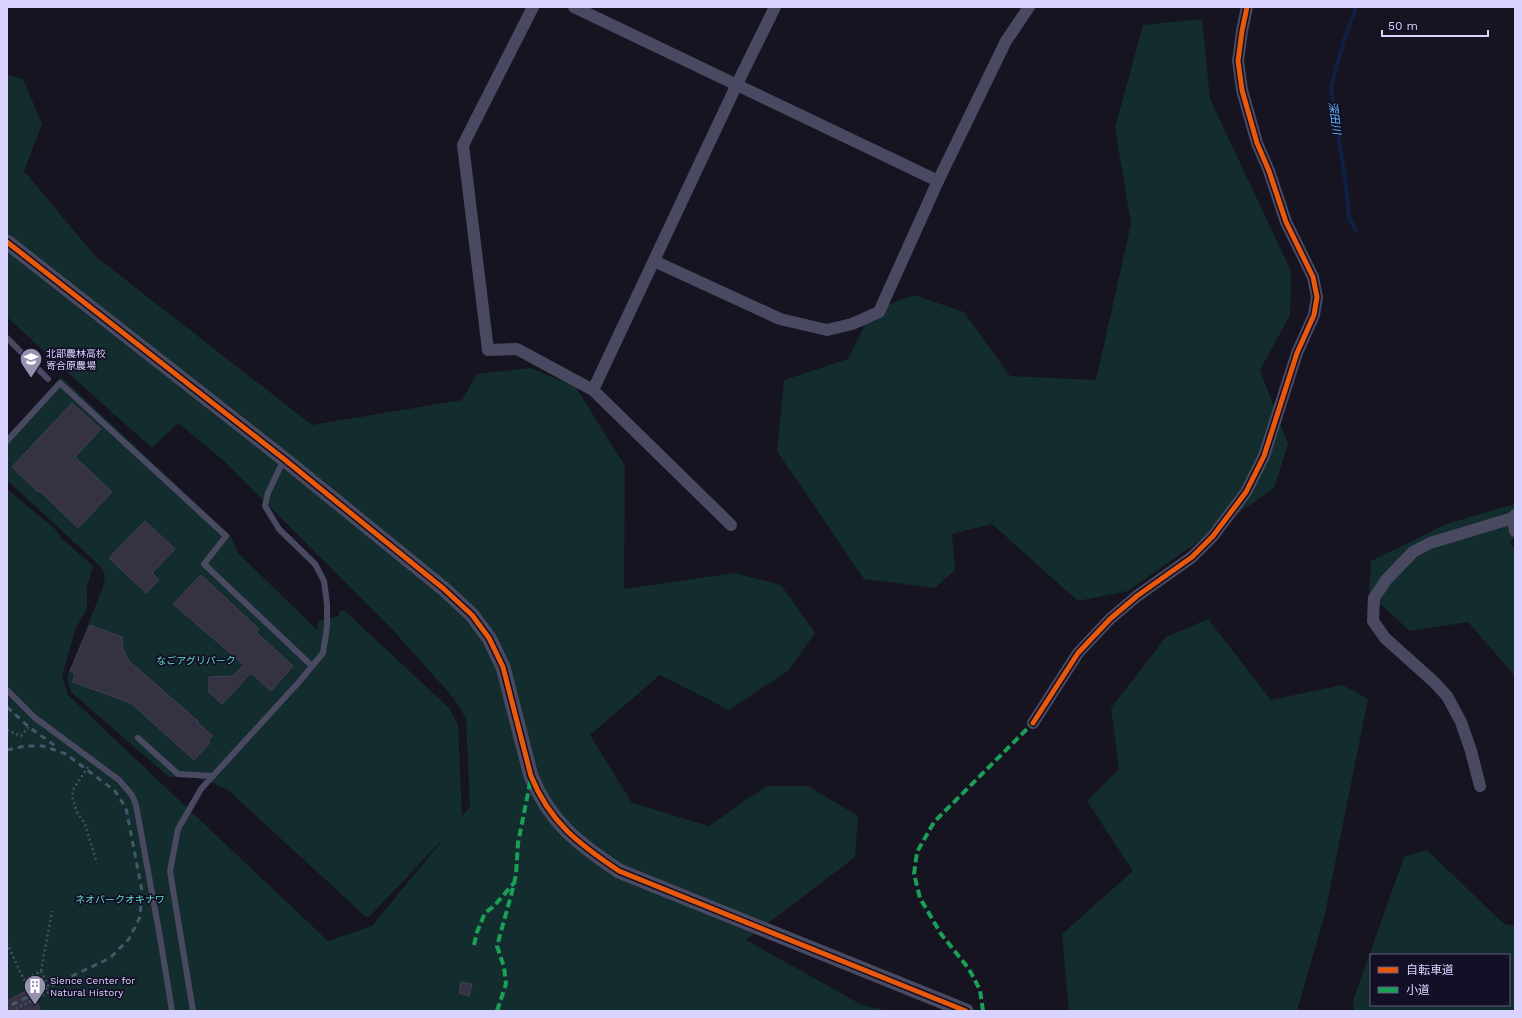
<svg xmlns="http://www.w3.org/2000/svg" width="1522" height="1018" viewBox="0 0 1522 1018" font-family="'Work Sans','Noto Sans JP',sans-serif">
<rect width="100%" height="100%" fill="#161421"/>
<g fill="#132c2d" fill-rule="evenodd">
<polygon points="1202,19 1210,99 1291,271 1290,315 1260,370 1288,444 1274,488 1128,591 1078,601 992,524 952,534 955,570 935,588 864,579 777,451 784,380 848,359 872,311 914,295 964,312 1010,376 1096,380 1131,224 1115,128 1143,25"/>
<polygon points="7,75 23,79 42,124 24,171 95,256 312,425 462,400 477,374 530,368 575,386 625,466 624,589 735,573 781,585 815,633 788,671 729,710 660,675 590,735 632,803 709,826 766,786 808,786 858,816 855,857 746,940 862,1005 890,1011 7,1011 7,489 56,530 61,538 93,566 87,587 87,608 75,630 62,677 68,695 328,941 372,926 445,837 369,917 365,916 228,790 213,783 197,778 169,777 71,692 67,677 103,587 105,575 100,566 7,480 7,436 61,377 230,535 238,553 317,630 318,621 339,616 339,611 345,611 449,708 458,724 462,816 470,807 466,718 451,695 390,627 223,460 178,423 152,448 58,364 7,317"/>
<polygon points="1515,504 1515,535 1510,544 1515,548 1515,676 1468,622 1410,631 1369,594 1371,561 1446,524"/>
<polygon points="1208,619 1271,700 1342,685 1368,699 1325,914 1297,1011 1069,1011 1062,934 1133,871 1087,801 1119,769 1111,708 1166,637"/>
<path d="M1427 850 1504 924 1515 926V1011H1354L1353 1001 1404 857ZM1371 955H1509V1005H1371Z"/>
</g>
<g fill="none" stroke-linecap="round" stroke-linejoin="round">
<polyline stroke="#0d2144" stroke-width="4" points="1356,230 1349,218 1346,186 1331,88 1344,40 1356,7"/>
</g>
<g fill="#343243" stroke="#433f54">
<polygon points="72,403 101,429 75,457 112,492 78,528 40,491 38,492 12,467"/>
<polygon points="145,521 175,549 152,573 159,580 146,593 109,558"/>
<polygon points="201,575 259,629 256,632 293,666 271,691 251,673 222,704 209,692 209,677 233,676 244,665 173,604"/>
<polygon points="90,625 122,637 123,649 129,661 199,722 198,723 213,736 208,740 210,743 194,760 131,703 73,682 75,673 70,671"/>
<polygon points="461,982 472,984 469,996 459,993"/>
<polygon points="30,989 41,1011 7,1011 7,1001"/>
</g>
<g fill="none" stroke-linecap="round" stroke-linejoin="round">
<g stroke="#44505f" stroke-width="2.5" stroke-dasharray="2 3" stroke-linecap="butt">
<polyline points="7,730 21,736 30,725"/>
<polyline points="88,767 74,788 72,797 77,812 85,824 97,863"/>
<polyline points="7,943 24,980 41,971 51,991 11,1011"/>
<polyline points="41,971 52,911"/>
</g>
<g stroke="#4a4962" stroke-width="6">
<polyline points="7,338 48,379"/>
<polyline points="7,441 60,383 226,536 204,564 312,666"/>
<polyline points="7,690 34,717 119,780 132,795 136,805 160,937 172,1011"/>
<polyline points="138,738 178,774 213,776"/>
<polyline points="193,1011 170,871 178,829 201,789 298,683 323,653 327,627 327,604 324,581 315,564 279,529 265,506 268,493 284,459"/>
</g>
<g stroke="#4a4962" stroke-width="12">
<polyline points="533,7 463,145 488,350 517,349 593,390 731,525"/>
<polyline points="574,7 938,181"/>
<polyline points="654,261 780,319 827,330 852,324 879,312 938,181 1006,41 1029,7"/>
<polyline points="593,390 737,84 775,7"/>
<polyline points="1515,515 1513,518 1515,531"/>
<polyline points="1033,723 1078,653 1110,619 1137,596 1192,557 1213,536 1246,492 1264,456 1297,353 1314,315 1317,297 1313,277 1286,222 1269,171 1257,143 1242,90 1238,61 1242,31 1247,7"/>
<polyline points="1480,786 1471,751 1461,722 1447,696 1433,681 1385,638 1373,621 1374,598 1386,580 1413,552 1430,543 1513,518"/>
</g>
<path stroke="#4a4962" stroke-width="15" d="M7 242 284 459 444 589 472 615 489 638 503 667 531 776C550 823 579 844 619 871L966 1011"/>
<g stroke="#43596b" stroke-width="3" stroke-dasharray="6 5" stroke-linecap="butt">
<polyline points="7,707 29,727 58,748"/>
<polyline points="7,750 25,746 43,746 66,754 115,791 126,808 142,891 140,917 129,939 110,958 7,1007"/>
</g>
<g stroke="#1a9f57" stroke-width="4" stroke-dasharray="8 4" stroke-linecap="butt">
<polyline points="474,945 477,932 485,913 494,906 514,883"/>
<polyline points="497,1011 506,984 504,967 497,946 512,892 516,875 518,843 531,778"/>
<polyline points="983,1011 980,990 969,969 941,934 920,898 914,874 917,852 934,822 1033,723"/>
</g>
<g stroke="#130f26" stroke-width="8">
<g id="cycleway">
<path d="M7 242 284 459 444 589 472 615 489 638 503 667 531 776C550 823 579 844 619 871L966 1011"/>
<polyline points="1033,723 1078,653 1110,619 1137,596 1192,557 1213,536 1246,492 1264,456 1297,353 1314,315 1317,297 1313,277 1286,222 1269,171 1257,143 1242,90 1238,61 1242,31 1247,7"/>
</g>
</g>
<use href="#cycleway" stroke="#e8590c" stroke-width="5"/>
</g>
<defs>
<g id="school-pin" transform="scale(1.15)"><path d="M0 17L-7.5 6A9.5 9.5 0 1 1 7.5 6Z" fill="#9591b1" stroke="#130f26"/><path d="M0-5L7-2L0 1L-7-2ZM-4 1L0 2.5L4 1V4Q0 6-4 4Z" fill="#fff"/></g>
<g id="building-pin" transform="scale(1.15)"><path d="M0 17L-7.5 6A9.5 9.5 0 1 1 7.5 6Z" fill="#9591b1" stroke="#130f26"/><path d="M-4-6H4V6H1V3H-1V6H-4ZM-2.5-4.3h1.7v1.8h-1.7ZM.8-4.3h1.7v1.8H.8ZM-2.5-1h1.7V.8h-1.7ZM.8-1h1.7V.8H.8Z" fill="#fff"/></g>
</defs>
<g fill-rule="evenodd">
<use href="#school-pin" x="31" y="359"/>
<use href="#building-pin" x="35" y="986"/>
</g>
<g text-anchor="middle" stroke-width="3.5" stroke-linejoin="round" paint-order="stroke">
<g font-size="10" fill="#d9d4ff" stroke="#130f26" text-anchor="start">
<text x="46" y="357">北部農林高校<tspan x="46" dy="12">寄合原農場</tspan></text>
<text x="50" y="984">Sience Center for<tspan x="50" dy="12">Natural History</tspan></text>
</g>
<g font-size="10" fill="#5fe0c0" stroke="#130f26">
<text x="196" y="664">なごアグリパーク</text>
<text x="120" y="903">ネオパークオキナワ</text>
</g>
<g font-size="11" font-style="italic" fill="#62b6ff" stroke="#130f26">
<text transform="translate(1335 118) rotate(82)" y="4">深田川</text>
</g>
</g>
<rect width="1522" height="1018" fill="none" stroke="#d9d4ff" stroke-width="16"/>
<rect x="1370" y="954" width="140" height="52" fill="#130f26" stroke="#625e7d"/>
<rect x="1378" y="967" width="20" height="6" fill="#e8590c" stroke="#625e7d"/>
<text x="1406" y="974" font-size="12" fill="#d9d4ff">自転車道</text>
<rect x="1378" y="987" width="20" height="6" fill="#1a9f57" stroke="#625e7d"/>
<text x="1406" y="994" font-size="12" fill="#d9d4ff">小道</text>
<path d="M1382 30v6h106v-6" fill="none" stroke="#d9d4ff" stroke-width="2"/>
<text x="1388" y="30" font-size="12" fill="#d9d4ff" stroke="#130f26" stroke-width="3" paint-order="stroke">50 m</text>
</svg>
